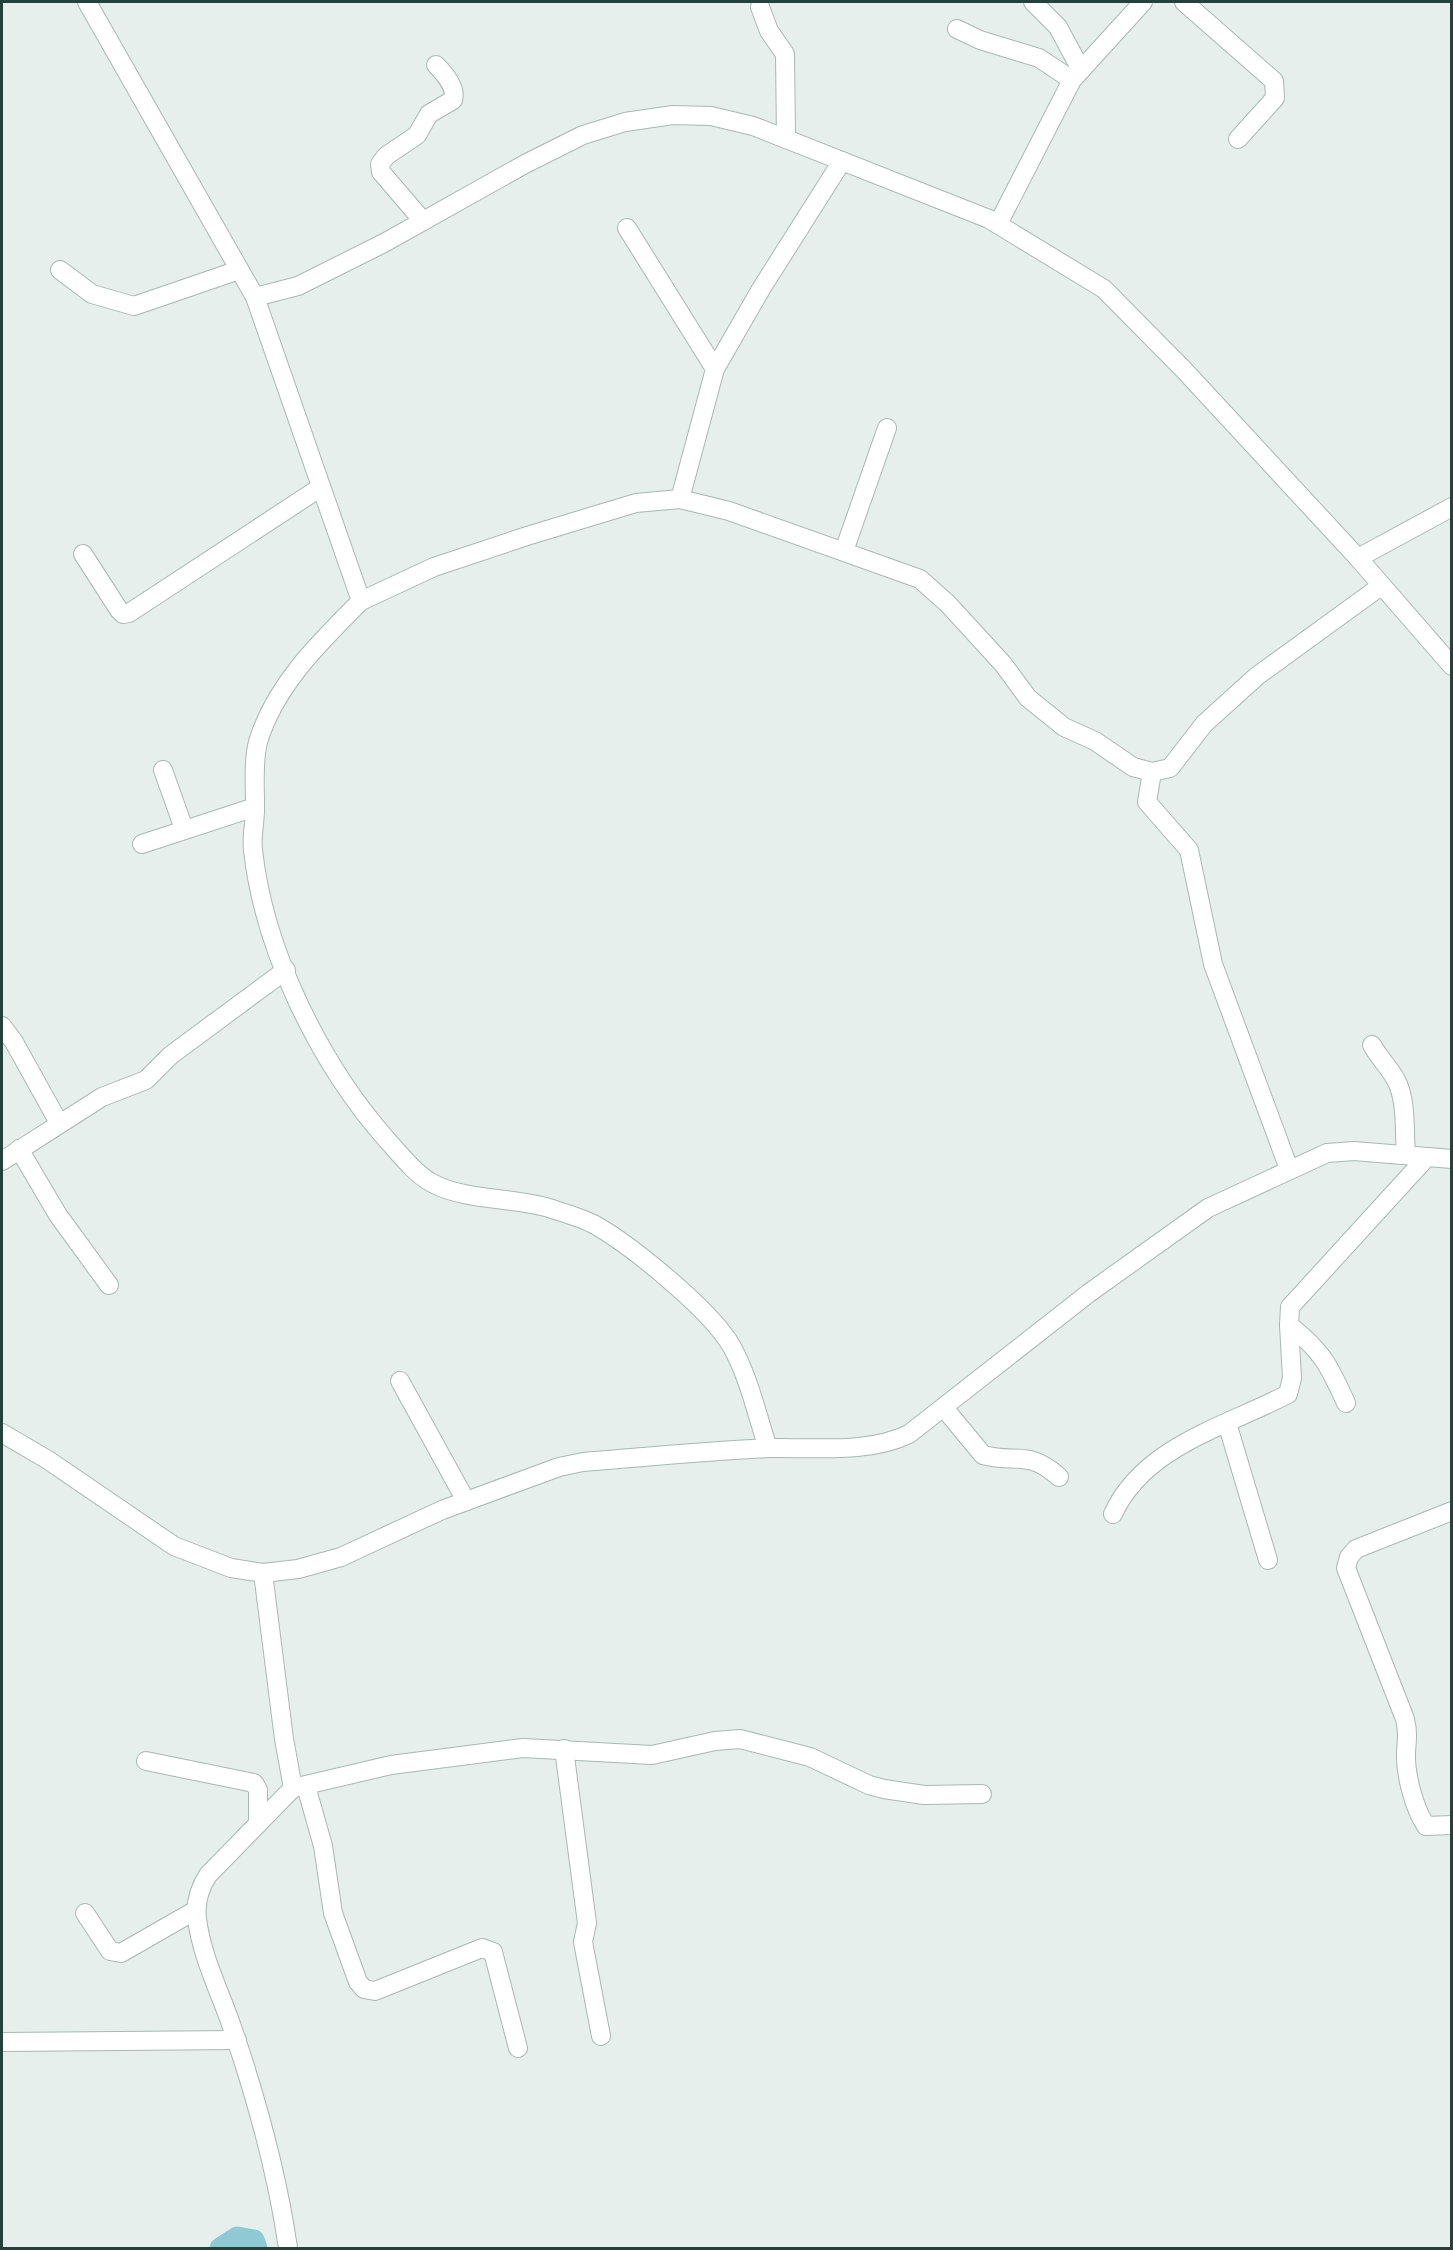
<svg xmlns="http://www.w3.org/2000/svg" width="1453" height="2250" viewBox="0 0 1453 2250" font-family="'Source Sans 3',sans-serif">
<rect width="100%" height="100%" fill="#e6efeb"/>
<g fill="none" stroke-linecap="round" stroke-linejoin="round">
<polyline stroke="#8ec9d4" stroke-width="21" points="220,2248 237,2237 254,2240 257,2248"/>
<g stroke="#a8b8b2" stroke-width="20">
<g id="minor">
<path d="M87 2 255 297 361 601C321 641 275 685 258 742 253 762 255 784 255 804 256 819 251 835 253 850 264 951 320 1064 387 1140 400 1154 415 1174 432 1183 465 1201 513 1197 549 1208 564 1213 583 1218 597 1226 633 1247 712 1311 732 1347 749 1378 757 1415 768 1448"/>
<polyline points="1033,2 1058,27 1081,70"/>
<polyline points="1184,2 1274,81 1275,98 1238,139"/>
<polyline points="760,7 769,31 785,54 786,139"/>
<polyline points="957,29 980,40 1039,58 1072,80"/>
<path d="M423 221 381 172 380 164 386 156 417 135 429 114 453 100C457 88 444 73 436 65"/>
<polyline points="998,224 1072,80 1143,2"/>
<polyline points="627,228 715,369 680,499"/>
<polyline points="60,270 92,294 134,306 239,270"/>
<polyline points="255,297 298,286 384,243 525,164 583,135 625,122 673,115 711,116 753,126 989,219 1104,289 1184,370 1358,558 1452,666"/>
<polyline points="715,369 761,289 842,161"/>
<polyline points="844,551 887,428"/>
<polyline points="83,554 119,610 123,614 129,613 321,487"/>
<polyline points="1358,558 1452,507"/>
<polyline points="361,601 434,567 527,536 636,503 680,499 729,511 920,579 948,604 1003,664 1028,698 1064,727 1095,741 1133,767 1152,772 1170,768 1204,724 1257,676 1381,586"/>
<polyline points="163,770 184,829"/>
<polyline points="1152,772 1147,802 1189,850 1213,964 1289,1169"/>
<polyline points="142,844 255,807"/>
<polyline points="2,1026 14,1042 59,1123"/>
<path d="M1372 1045C1379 1058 1389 1067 1396 1080 1407 1100 1404 1132 1406 1154"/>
<polyline points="19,1149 58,1215 109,1285"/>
<polyline points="2,1161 102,1097 146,1080 171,1055 286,970"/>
<polyline points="400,1381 466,1501"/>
<path d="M1346 1403C1329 1365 1322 1351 1289 1325L1290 1307 1427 1157"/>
<path d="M944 1408 983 1455C1016 1464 1028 1449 1059 1477"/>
<polyline points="1227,1423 1268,1560"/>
<path d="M2 1433 48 1460 174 1546 231 1568 263 1573 298 1569 341 1557 442 1510 559 1467 583 1462C645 1457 708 1451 770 1448 815 1447 868 1454 909 1434L1089 1293 1208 1208 1327 1153 1354 1151 1452 1159"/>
<path d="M1452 1511 1356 1549 1349 1557 1346 1568 1405 1719C1408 1732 1407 1739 1406 1752 1405 1774 1414 1808 1426 1826L1452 1825"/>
<path d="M1113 1514C1144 1446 1227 1426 1288 1394L1292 1378 1289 1325"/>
<path d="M263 1573 284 1739 293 1788 208 1875C199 1889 195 1902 197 1918 201 1955 220 1992 232 2027 257 2100 277 2172 288 2248"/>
<polyline points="564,1749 587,1923 583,1942 601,2036"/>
<polyline points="146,1761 254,1783 258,1790 258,1824"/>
<polyline points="306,1786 323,1846 333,1913 358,1982 364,1989 375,1991 482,1948 493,1952 518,2048"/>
<polyline points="293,1788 391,1765 523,1748 652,1755 715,1741 740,1739 810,1757 869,1785 884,1789 924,1795 982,1794"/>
<polyline points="85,1913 110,1951 121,1953 196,1910"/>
<polyline points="2,2042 237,2040"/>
</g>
</g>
<use href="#minor" stroke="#fff" stroke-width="18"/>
</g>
<rect width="1453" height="2250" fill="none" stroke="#24423a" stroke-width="6"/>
</svg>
